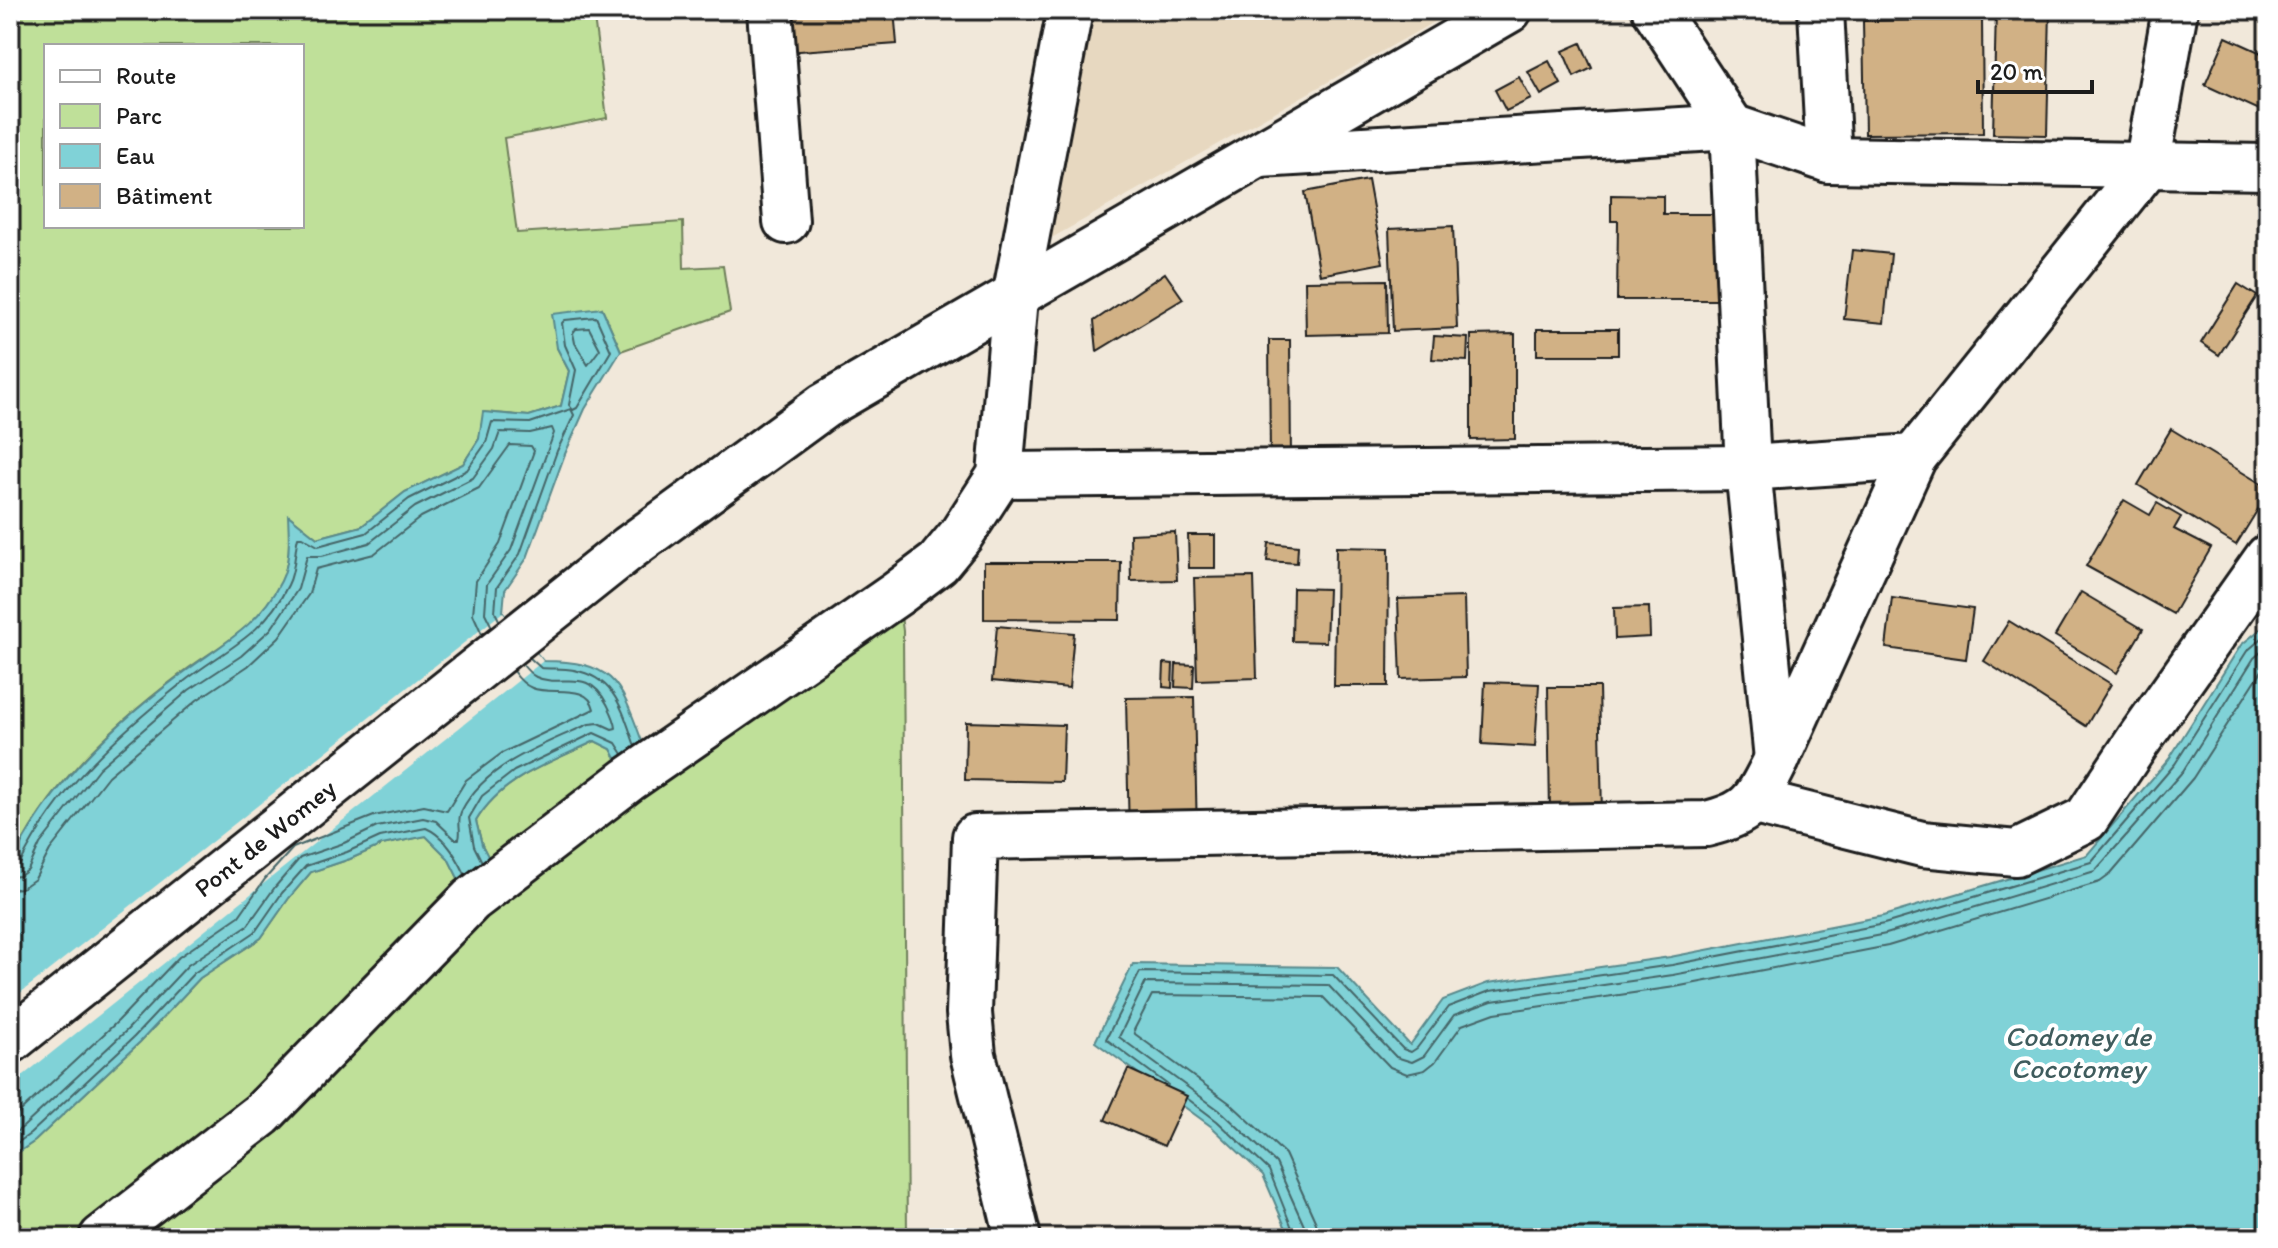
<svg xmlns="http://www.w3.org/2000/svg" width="2278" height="1248" viewBox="0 0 2278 1248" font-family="Itim,sans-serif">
<rect width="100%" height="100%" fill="#f1e8da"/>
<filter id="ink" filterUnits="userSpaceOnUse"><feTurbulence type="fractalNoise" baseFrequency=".0125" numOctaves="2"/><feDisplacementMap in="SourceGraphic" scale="16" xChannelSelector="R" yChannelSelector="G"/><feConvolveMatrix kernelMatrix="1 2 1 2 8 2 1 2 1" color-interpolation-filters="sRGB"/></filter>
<g filter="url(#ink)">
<polygon fill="#e7d8c0" points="1094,10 1455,10 1048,240"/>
<g fill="#bfe099" stroke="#6e7e5a" stroke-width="2" fill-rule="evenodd">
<path d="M10 10H593L607 118 504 138 517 233 683 222 684 268 723 266 730 312 621 351 602 308 557 348 569 371 561 406 529 416 484 412 479 439 463 464 405 492 362 526 317 538 289 516C289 537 291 562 281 582 256 631 218 645 178 676 111 727 44 789 10 867ZM46 46H302V226H46Z"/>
<path d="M898 593 903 631 907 1238H10V1158L35 1141 93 1086 140 1042 200 978 261 938 289 898 311 872 350 859 382 845 426 836 448 858 462 886 499 879 482 845 476 821C502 777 552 762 595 741L611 749 628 779Z"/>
</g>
<g fill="#80d2d7" stroke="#58898c" stroke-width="2">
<path d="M602 308 621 351 585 409 565 454 527 558 505 590 503 612 543 661C615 661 620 682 643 744L628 780 611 749 595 741C552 762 502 777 476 821L482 845 500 879 462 886 448 858 426 836 382 845 350 859 311 872 289 898 261 938 200 978 140 1042 93 1086 35 1141 10 1158V867C44 791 112 726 179 676 218 646 258 628 281 581 291 561 289 537 288 515L317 538 362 526 405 492 463 464 479 439 483 412 529 416 561 406 569 371 557 348 552 314Z"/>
<polygon points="2268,623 2268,1238 1290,1238 1263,1175 1212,1127 1095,1042 1133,964 1337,967 1410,1045 1443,1000 1488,983 1670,957 1883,916 2087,855 2169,759 2241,645"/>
</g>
<polygon fill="#f1e8da" points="503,612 543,661 10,1086 10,1001"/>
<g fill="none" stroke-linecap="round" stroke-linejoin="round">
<g stroke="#446567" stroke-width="2">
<polygon points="596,317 611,351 577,408 573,410 569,405 576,370 565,345 562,323 565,320"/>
<polygon points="589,328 600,349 588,365 575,343 573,333 576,329"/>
<path d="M530 658 541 668C552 669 563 668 574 670 616 678 622 710 635 746"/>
<polyline points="482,862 474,846 469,818 482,796 514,771 594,733 616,743 623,754"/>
<path d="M10 867 20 864C56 790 118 734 182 683 223 650 263 637 288 585 296 570 294 552 298 537H302L318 546 366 533 409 499 467 470 486 443 492 422 530 423 571 409 574 415 557 451 520 554 497 587 495 612 499 620"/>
<polyline points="10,877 20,876 28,870 40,844 99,768 189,690 241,656 271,629 298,589 307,556 322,556 369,543 415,507 473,478 494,449 500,432 530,433 552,428 554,433 511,550 487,584 485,613 492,627"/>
<polyline points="10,889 22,888 35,879 50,850 108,776 197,700 248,666 279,637 309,594 316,569 374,554 421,517 479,488 510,445 531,446 534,451 500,544 476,581 473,614 482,634"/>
<polyline points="1168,1085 1106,1039 1140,972 1333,975 1403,1049 1411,1052 1417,1048 1448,1007 1490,991 1672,965 1884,924 2091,862 2175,764 2247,651 2268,633"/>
<polyline points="1188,1099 1217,1121 1269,1170 1296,1238"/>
<path d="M10 1121 118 1021 179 957 239 916 265 879 293 848 374 816 424 806 447 811 466 780 502 753 594 709C588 682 551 696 532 688 524 685 518 678 513 671"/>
<path d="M10 1136 23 1127 127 1030 188 965 248 925 275 887 300 858 344 843 377 827 423 818 436 821 455 839H459C462 830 456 820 462 810 486 764 544 744 589 724L599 723 612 729 616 728C615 719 611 712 607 704 587 665 561 689 536 677 530 674 526 669 522 664"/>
<path d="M10 1148 30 1134 134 1037 194 973 255 932 282 893 306 866 347 852 380 837 426 828C445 836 457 857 465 874"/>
<polyline points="1307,1238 1305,1228 1276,1163 1223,1113 1119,1037 1145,983 1328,985 1396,1057 1412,1062 1424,1056 1454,1015 1492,1001 1673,975 1886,934 2095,871 2183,771 2254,658 2268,646"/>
<polyline points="1319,1238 1316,1223 1285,1154 1231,1104 1135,1034 1134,1030 1152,995 1323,997 1390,1067 1407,1074 1425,1070 1435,1062 1462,1025 1495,1013 1675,987 1888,946 2100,882 2111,874 2193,778 2268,661"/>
</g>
</g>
<g fill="#d1b185" stroke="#1c1c1c" stroke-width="2">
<polygon points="783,10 894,10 897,44 786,52"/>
<polygon points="1996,10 2050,10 2047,135 1993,134"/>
<polygon points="1982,19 1983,133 1865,134 1863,21"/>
<polygon points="2226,37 2268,56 2268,114 2205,85"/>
<polygon points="1581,43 1592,68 1574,77 1563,51"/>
<polygon points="1549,61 1561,84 1541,95 1528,72"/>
<polygon points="1519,77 1531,99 1506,111 1495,90"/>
<polygon points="1368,180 1383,263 1320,275 1305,192"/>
<polygon points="1611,195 1663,196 1663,214 1717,214 1717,300 1617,300 1618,221 1611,221"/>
<polygon points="1453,226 1457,328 1393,331 1389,229"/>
<polygon points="1852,250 1891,254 1884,323 1844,319"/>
<polygon points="1165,273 1183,299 1097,351 1094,321"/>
<polygon points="1387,280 1388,333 1306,335 1305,281"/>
<polygon points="2238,284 2257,296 2219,355 2201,343"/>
<rect x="1537" y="329" width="81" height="26"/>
<polygon points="1515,334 1515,439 1471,440 1471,335"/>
<polygon points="1434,336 1468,338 1467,361 1432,359"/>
<polygon points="1269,340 1290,340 1291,460 1270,460"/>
<polygon points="2171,429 2268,488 2268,493 2236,545 2138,485"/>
<polygon points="2124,500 2150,515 2157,503 2181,517 2174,529 2211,548 2173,614 2086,566"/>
<polygon points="1175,532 1177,580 1131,581 1130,534"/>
<polygon points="1188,535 1215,535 1215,568 1189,568"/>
<polygon points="1269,543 1298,546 1297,563 1267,561"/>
<polygon points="1336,547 1389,548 1388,686 1334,686"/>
<polygon points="984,562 1121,562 1120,620 984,619"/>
<polygon points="1254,577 1257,678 1197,680 1194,578"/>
<polygon points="1293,588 1328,589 1326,642 1292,641"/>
<polygon points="2081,592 2143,629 2117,673 2055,636"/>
<polygon points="1464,597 1466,677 1401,679 1398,599"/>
<polygon points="1892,598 1973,609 1966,659 1886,648"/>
<polygon points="1649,607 1650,637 1615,639 1614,608"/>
<polygon points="2009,621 2111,684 2086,726 1984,661"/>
<polygon points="997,626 1074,633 1069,688 992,681"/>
<polygon points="1164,663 1173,664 1172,688 1163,687"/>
<polygon points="1176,664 1194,665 1193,688 1175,687"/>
<polygon points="1485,682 1539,684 1535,747 1482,744"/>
<polygon points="1548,687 1599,687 1602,812 1550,813"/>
<polygon points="1194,697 1197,835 1129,836 1126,698"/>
<polygon points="966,722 1064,725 1062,782 965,780"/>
<polygon points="1128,1069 1187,1096 1164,1146 1105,1120"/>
</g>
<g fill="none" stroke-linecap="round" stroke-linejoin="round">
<g stroke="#1c1c1c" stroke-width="50">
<g id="street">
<polyline points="770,10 786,221"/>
<polyline points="1655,10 1732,127 1748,468 1777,759"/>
<polyline points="1821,10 1829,160"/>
<polyline points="1260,155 1732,127 1829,160 2268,167"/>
<polyline points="1000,475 1748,468 1914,457"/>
<polyline points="1755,802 1922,844 2016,853 2086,819 2138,741 2268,557"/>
<polyline points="102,1238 262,1114 471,900 628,780 898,593 938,563 961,535 1000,475 1015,297 1070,10"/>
<path d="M1018 1238 973 1055 969 1013 975 837 1706 824C1753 813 1756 800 1777 759L1914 457 2147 166 2175 10"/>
</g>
</g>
<g stroke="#1c1c1c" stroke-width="50">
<g id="secondary">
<path id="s1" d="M10 1041 629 548 824 406 1509 10"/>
</g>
</g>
<use href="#street" stroke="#fff" stroke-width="44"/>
<use href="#secondary" stroke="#fff" stroke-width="44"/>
</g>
</g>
<g text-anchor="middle" stroke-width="8" stroke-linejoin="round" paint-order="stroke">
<g font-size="26" fill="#1c1c1c" stroke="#fff">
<text dy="9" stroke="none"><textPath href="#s1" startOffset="326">Pont de Womey</textPath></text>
</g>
<g font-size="28" font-style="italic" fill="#3f5c5d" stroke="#fff">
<text x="2078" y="1046">Codomey de<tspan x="2078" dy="32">Cocotomey</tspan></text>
</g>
</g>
<rect width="2278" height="1248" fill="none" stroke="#fff" stroke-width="40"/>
<rect x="20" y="20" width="2238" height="1208" fill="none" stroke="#1c1c1c" stroke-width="3" filter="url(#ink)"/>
<rect x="44" y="44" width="260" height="184" fill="#ffffff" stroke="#a4a4a4" stroke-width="2"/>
<rect x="60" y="70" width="40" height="12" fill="#ffffff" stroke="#a4a4a4" stroke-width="2"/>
<text x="116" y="84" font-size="24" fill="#1c1c1c">Route</text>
<rect x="60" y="104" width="40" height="24" fill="#bfe099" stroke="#a4a4a4" stroke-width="2"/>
<text x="116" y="124" font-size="24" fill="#1c1c1c">Parc</text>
<rect x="60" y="144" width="40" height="24" fill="#80d2d7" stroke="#a4a4a4" stroke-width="2"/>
<text x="116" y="164" font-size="24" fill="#1c1c1c">Eau</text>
<rect x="60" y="184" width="40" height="24" fill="#d1b185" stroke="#a4a4a4" stroke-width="2"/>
<text x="116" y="204" font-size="24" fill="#1c1c1c">Bâtiment</text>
<path d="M1978 80v12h114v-12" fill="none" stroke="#1c1c1c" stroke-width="4"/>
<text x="1990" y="80" font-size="24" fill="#1c1c1c" stroke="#ffffff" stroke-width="6" paint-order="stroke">20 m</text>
</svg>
